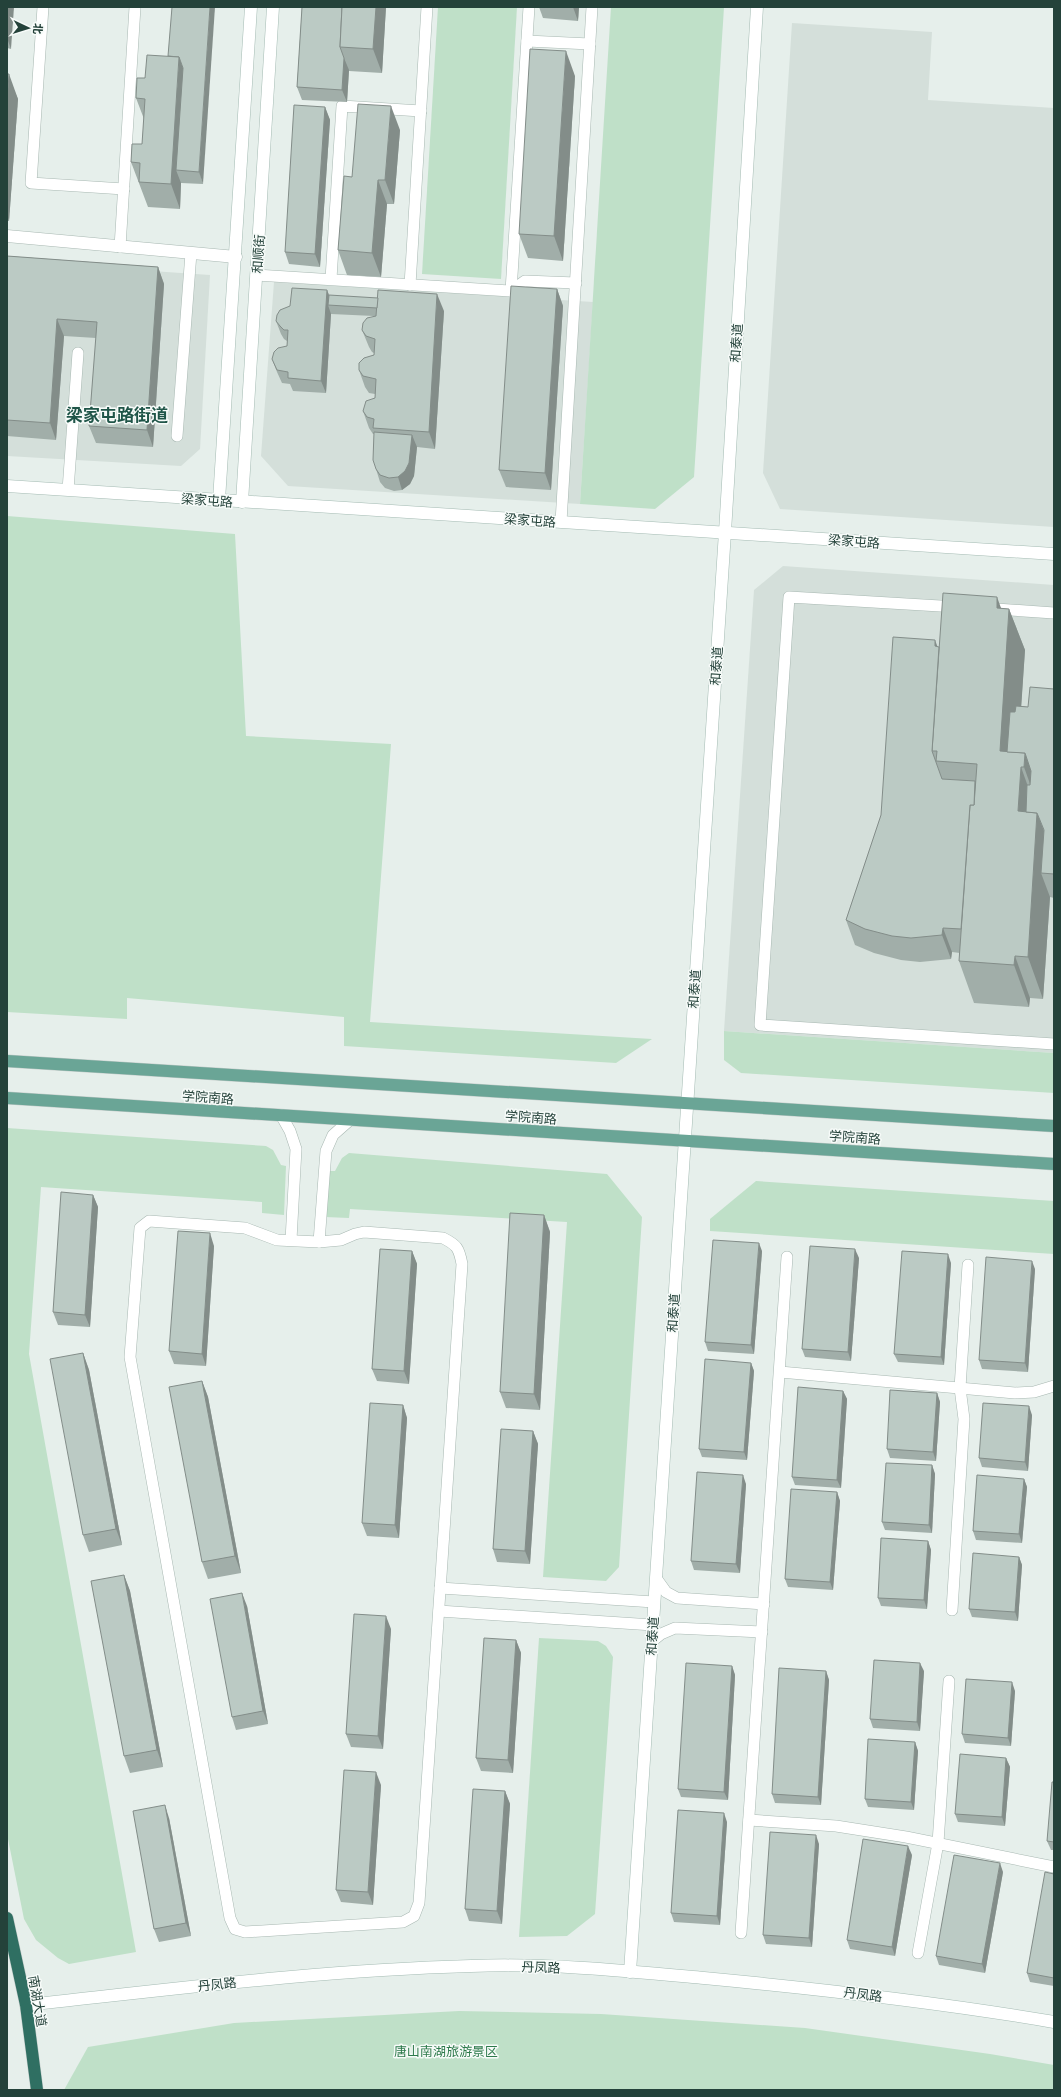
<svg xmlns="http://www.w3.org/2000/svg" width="1061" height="2097" viewBox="0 0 1061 2097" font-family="Roboto,'Noto Sans SC',sans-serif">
<rect width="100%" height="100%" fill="#e6efeb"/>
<g fill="#d4dfda">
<polygon points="792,23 932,32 928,100 1054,108 1054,527 780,509 763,473"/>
<polygon points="7,261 210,275 200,449 181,466 7,456"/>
<polygon points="274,282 593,302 580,504 288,486 261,456"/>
<polygon points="783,566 1054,585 1054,1053 724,1031 754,590"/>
</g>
<g fill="#bfe0c8">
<polygon points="438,7 517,7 501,279 422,274"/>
<polygon points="611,7 724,7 694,477 655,509 580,504"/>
<polygon points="7,516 235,534 246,736 391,744 370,1022 652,1039 616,1063 344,1046 344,1017 127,998 127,1019 7,1012"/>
<polygon points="724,1031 1054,1053 1054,1093 741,1073 724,1060"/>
<polygon points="7,1128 266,1146 273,1150 281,1165 286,1166 284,1215 262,1213 262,1202 41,1187 29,1354 136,1952 69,1964 58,1958 36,1940 24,1919 7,1834"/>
<polygon points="349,1153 607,1174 642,1217 619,1567 606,1581 543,1577 567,1222 350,1209 349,1218 325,1217 329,1171 335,1171 342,1158"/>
<polygon points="756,1181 1054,1201 1054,1254 710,1231 710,1219"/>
<polygon points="539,1638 598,1641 606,1646 613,1657 595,1914 567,1936 519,1937"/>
<polygon points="459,2011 601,2014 805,2028 990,2054 1054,2065 1054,2090 64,2090 88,2047 234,2023"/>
</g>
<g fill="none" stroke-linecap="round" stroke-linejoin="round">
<g stroke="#a8b8b2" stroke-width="12">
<g id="lane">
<polyline points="43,7 31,183 124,189"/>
<polyline points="527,41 590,44"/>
<polyline points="120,247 135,7"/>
<polyline points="256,275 511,291 529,7"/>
<polyline points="331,279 342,106 421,111"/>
<polyline points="410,285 427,7"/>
<polyline points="511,291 525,281 576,283"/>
<polyline points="177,436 191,253"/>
<polyline points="68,490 78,353"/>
<polyline points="561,522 592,7"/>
<polyline points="957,607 789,597 760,1025 1054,1044"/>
<polyline points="996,609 1054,613"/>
<polyline points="281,1115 290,1131 296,1149 291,1240"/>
<path d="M149 1221 245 1228 277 1240 319 1242 341 1240 355 1234 364 1232 443 1238C457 1245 459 1248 462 1264L419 1903 414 1916 403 1922 245 1932 235 1929 230 1918 130 1357 140 1228Z"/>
<polyline points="319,1242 326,1151 333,1135 350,1120"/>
<polyline points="780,1372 1015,1393 1034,1392 1054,1386"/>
<polyline points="656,1578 666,1592 677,1598 764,1604"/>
<polyline points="440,1588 654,1602"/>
<polyline points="952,1610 964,1419 960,1388 968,1265"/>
<polyline points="439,1611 653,1625"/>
<polyline points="651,1642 661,1634 675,1628 762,1632"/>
<polyline points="749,1820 836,1826 906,1837 1054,1867"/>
<polyline points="741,1933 787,1257"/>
<polyline points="918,1953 938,1843 949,1681"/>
</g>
</g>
<g stroke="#a8b8b2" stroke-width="13">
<polyline id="street" points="7,236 236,257"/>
</g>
<g stroke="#a4bbb3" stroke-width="13">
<g id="secondary">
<polyline points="7,486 1054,554"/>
<polyline points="219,500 251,7"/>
<polyline points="242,502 273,7"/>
<polyline points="630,1972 725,532 757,7"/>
<path d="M26 2005C174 1989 322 1970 471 1966 548 1963 627 1971 704 1978 821 1989 938 2002 1054 2022"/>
</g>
</g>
<g stroke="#c2cac8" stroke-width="13">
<g id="primary">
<polyline points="7,1061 1054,1126"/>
<polyline points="7,1098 1054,1164"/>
</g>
</g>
<g stroke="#c2cac8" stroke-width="13">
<polyline id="highway" points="7,1918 26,2005 37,2090"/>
</g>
<use href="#lane" stroke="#fff" stroke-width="11"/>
<use href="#street" stroke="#fff" stroke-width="12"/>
<use href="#secondary" stroke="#fff" stroke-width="12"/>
<use href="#primary" stroke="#6aa596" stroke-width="12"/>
<use href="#highway" stroke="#2f6f62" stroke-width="12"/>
</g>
<g fill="#a1aea9">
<polygon points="7,7 11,49 7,48"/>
<polygon points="302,7 386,7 382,73 349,71 349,70 347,102 302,100 297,87"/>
<polygon points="539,7 579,7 578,21 543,18"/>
<polygon points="168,56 203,184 181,183 180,209 148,207 131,162 142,144 144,119 136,98 145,78"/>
<polygon points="7,74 18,99 9,221 7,221"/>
<polygon points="575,76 563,261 528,258 519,234"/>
<polygon points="325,107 330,120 320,267 289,264 285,252"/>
<polygon points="400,130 394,204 387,204 381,277 347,275 338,250 352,177"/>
<polygon points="7,256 158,267 164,284 153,447 96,443 89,426 96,338 64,336 56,440 7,436"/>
<polygon points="557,289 563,306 551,490 506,487 499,470"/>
<polygon points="327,290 329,295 444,311 435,449 417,447 414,476 410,484 402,490 394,491 385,488 380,482 376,469 374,434 373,434 369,428 363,411 375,398 375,394 369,393 365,387 359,370 374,355 374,353 372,352 369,347 362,330 374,316 331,314 326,393 293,391 290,384 282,383 277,372 272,359 287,346 287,341 284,339 281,334 276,321"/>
<polygon points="1001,608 1009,609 1025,650 1021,706 1028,707 1054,689 1054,898 1050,897 1043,999 1030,998 1029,1007 974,1003 959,961 960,953 952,952 951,959 920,962 901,960 874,953 855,945 846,920 938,647 939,647"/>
<polygon points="93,1195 98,1207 90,1327 58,1325 53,1312"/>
<polygon points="544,1215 550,1232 540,1410 506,1408 500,1392"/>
<polygon points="214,1246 206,1366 174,1364 169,1351"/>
<polygon points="412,1251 417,1264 409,1384 377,1381 372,1369"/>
<polygon points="762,1251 754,1354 708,1351 705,1342"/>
<polygon points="859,1258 851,1361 805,1357 802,1349"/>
<polygon points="951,1263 944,1365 898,1362 894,1354"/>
<polygon points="1035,1269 1028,1372 982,1369 979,1360"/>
<polygon points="83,1353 89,1370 122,1545 89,1552 83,1535"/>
<polygon points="751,1363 754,1371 747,1460 702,1457 699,1449"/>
<polygon points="202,1381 208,1397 241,1573 208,1579 202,1562"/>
<polygon points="843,1391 847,1399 841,1488 795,1485 792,1477"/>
<polygon points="937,1393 940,1402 936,1461 890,1458 887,1449"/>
<polygon points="403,1405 407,1418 399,1538 367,1536 362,1523"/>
<polygon points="1032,1415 1028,1471 982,1467 979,1458"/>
<polygon points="533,1431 538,1444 530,1564 497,1562 493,1549"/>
<polygon points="932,1465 935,1474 932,1533 885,1530 882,1522"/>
<polygon points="1024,1479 1027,1487 1022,1543 976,1540 973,1531"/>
<polygon points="746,1484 740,1573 694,1570 691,1561"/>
<polygon points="837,1492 840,1501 833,1590 788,1587 785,1579"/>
<polygon points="928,1541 931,1550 927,1609 881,1606 878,1598"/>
<polygon points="1019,1557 1022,1565 1018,1621 972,1617 969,1609"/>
<polygon points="124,1575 130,1591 163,1767 130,1773 124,1756"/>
<polygon points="247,1606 268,1724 236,1730 232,1717"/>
<polygon points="391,1629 383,1749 351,1747 346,1734"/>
<polygon points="516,1640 521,1653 513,1773 481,1771 476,1758"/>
<polygon points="732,1666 735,1675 728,1800 681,1797 678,1789"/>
<polygon points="826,1671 829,1680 821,1805 775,1803 772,1794"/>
<polygon points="924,1671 920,1731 873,1728 870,1719"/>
<polygon points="1015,1691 1011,1746 965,1743 962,1734"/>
<polygon points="915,1742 918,1751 914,1810 868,1807 865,1799"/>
<polygon points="1006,1758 1010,1767 1005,1826 958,1822 955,1814"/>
<polygon points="1054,1782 1054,1850 1051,1850 1047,1841"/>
<polygon points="381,1785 373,1905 341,1902 336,1890"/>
<polygon points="505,1791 510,1804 502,1924 469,1921 465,1909"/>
<polygon points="169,1818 191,1936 159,1942 154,1929"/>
<polygon points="727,1822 720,1925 674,1922 671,1913"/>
<polygon points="819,1844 812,1947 766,1944 763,1935"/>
<polygon points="912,1855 895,1956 850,1949 847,1940"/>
<polygon points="1003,1872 985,1973 939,1965 936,1956"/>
<polygon points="1054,1874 1054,1986 1030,1982 1027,1973"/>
</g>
<g fill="#838d89">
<polygon points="7,7 14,7 11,49 7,38"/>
<polygon points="210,7 215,7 203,184 199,172"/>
<polygon points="376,7 386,7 382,73 373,49"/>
<polygon points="573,7 579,7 578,21"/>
<polygon points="566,51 575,76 563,261 554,236"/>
<polygon points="179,57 188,81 176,170 181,183 180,209 171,184"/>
<polygon points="344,58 349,70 347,102 342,90"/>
<polygon points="9,74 18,99 9,221 7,215 7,104"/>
<polygon points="391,106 400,130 394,204 385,180"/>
<polygon points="325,107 330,120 320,267 315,254"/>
<polygon points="378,180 387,204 381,277 372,253"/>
<polygon points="158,267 164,284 153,447 147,430"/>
<polygon points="557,289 563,306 551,490 545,473"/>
<polygon points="327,290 332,303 328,305 331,314 326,393 321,381"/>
<polygon points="437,294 444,311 435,449 429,432"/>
<polygon points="57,319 64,336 56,440 50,423"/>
<polygon points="412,435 417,447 414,476 410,484 402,490 398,477"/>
<polygon points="997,597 1008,627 1009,609 1025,650 1017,770 1000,751 997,608"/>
<polygon points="935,640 944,664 935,646"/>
<polygon points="1025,753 1040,795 1039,809 1024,767"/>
<polygon points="1021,767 1036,809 1035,830 1018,811"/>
<polygon points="1037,813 1053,855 1041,873 1050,897 1043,999 1028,957"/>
<polygon points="943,928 952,952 951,959 942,935"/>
<polygon points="1015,956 1030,998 1029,1007 1014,965"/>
<polygon points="93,1195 98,1207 90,1327 85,1315"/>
<polygon points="544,1215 550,1232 540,1410 534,1394"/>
<polygon points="210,1233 214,1246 206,1366 202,1354"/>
<polygon points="759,1243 762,1251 754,1354 751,1345"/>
<polygon points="855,1249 859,1258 851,1361 848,1352"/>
<polygon points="412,1251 417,1264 409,1384 404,1371"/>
<polygon points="948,1254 951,1263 944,1365 941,1357"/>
<polygon points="1032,1261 1035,1269 1028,1372 1025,1363"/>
<polygon points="83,1353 89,1370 122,1545 116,1529"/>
<polygon points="751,1363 754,1371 747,1460 744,1452"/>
<polygon points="202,1381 208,1397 241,1573 235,1556"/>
<polygon points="843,1391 847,1399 841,1488 837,1480"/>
<polygon points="937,1393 940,1402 936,1461 933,1452"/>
<polygon points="403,1405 407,1418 399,1538 395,1525"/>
<polygon points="1029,1406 1032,1415 1028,1471 1025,1462"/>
<polygon points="533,1431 538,1444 530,1564 525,1551"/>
<polygon points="932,1465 935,1474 932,1533 929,1525"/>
<polygon points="743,1475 746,1484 740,1573 736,1564"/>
<polygon points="1024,1479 1027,1487 1022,1543 1019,1534"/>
<polygon points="837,1492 840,1501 833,1590 830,1582"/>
<polygon points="928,1541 931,1550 927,1609 924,1600"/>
<polygon points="1019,1557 1022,1565 1018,1621 1015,1612"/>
<polygon points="124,1575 130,1591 163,1767 157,1750"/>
<polygon points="242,1593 247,1606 268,1724 263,1711"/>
<polygon points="386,1616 391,1629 383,1749 378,1736"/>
<polygon points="516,1640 521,1653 513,1773 508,1760"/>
<polygon points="920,1663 924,1671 920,1731 917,1722"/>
<polygon points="732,1666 735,1675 728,1800 724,1792"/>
<polygon points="826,1671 829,1680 821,1805 818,1797"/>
<polygon points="1012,1682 1015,1691 1011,1746 1008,1738"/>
<polygon points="915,1742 918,1751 914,1810 911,1802"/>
<polygon points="1006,1758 1010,1767 1005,1826 1002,1817"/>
<polygon points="376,1772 381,1785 373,1905 368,1892"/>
<polygon points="505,1791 510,1804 502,1924 497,1911"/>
<polygon points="165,1805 169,1818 191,1936 186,1923"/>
<polygon points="724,1813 727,1822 720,1925 717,1916"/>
<polygon points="816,1835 819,1844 812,1947 809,1938"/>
<polygon points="908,1846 912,1855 895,1956 892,1947"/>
<polygon points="1000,1863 1003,1872 985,1973 982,1964"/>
</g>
<g fill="#bbcac4" stroke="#838d89">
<polygon points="172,7 210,7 199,172 176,170 183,68 179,57 168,56"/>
<polygon points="302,7 342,7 340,47 344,58 342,90 297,87"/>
<polygon points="342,7 376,7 373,49 340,47"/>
<polygon points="530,49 566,51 554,236 519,234"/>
<polygon points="147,55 179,57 171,184 139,182 140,163 131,162 132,144 142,144 145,99 136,98 137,78 145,78"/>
<polygon points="7,74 9,74 7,104"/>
<polygon points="358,104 391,106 385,180 378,180 372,253 338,250 344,176 352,177"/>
<polygon points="294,105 325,107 315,254 285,252"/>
<polygon points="7,256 158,267 147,430 89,426 97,322 57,319 50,423 7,420"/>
<polygon points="511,286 557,289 545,473 499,470"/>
<polygon points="292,288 327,290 321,381 288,378 288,372 277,370 272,359 274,352 278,348 287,346 288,330 284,330 280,326 276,321 277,315 280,310 290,306"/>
<polygon points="378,290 437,294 429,432 373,428 374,419 367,417 363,411 366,401 375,398 376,379 363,376 359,370 359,363 364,358 374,355 375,339 366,336 362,330 363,323 367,318 376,316"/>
<polygon points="329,295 378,298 377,308 328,305"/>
<polygon points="374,432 412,435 409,463 405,471 398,477 389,478 380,475 376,469 373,460"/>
<polygon points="943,593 997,597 997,608 1009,609 1000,751 1025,753 1024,767 1021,767 1018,811 1037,813 1028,957 1015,956 1014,965 959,961 970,805 974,805 977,764 936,761 937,751 932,751"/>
<polygon points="893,637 935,640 935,646 939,647 932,751 942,779 975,781 974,805 970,805 961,929 943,928 942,935 911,938 892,936 865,929 846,920 881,815"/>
<polygon points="1030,687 1054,689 1054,874 1041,873 1044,830 1037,813 1026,812 1027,785 1030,785 1031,771 1025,753 1007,752 1010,712 1015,712 1016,706 1028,707"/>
<polygon points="61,1192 93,1195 85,1315 53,1312"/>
<polygon points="510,1213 544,1215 534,1394 500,1392"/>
<polygon points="178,1231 210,1233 202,1354 169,1351"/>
<polygon points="713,1240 759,1243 751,1345 705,1342"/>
<polygon points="810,1246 855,1249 848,1352 802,1349"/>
<polygon points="380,1249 412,1251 404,1371 372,1369"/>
<polygon points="902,1251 948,1254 941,1357 894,1354"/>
<polygon points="986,1257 1032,1261 1025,1363 979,1360"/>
<polygon points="83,1353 116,1529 83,1535 50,1359"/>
<polygon points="705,1359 751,1363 744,1452 699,1449"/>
<polygon points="202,1381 235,1556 202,1562 169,1387"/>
<polygon points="798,1387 843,1391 837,1480 792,1477"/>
<polygon points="890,1390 937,1393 933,1452 887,1449"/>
<polygon points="370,1403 403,1405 395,1525 362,1523"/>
<polygon points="983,1403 1029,1406 1025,1462 979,1458"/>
<polygon points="501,1429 533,1431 525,1551 493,1549"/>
<polygon points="886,1463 932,1465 929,1525 882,1522"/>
<polygon points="697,1472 743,1475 736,1564 691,1561"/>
<polygon points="977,1475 1024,1479 1019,1534 973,1531"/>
<polygon points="791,1489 837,1492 830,1582 785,1579"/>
<polygon points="881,1538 928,1541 924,1600 878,1598"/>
<polygon points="973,1553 1019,1557 1015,1612 969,1609"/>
<polygon points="124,1575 157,1750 124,1756 91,1581"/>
<polygon points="242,1593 263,1711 232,1717 210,1599"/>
<polygon points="354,1614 386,1616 378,1736 346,1734"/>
<polygon points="484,1638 516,1640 508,1760 476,1758"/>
<polygon points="874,1660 920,1663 917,1722 870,1719"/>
<polygon points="686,1663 732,1666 724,1792 678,1789"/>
<polygon points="779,1668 826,1671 818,1797 772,1794"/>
<polygon points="966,1679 1012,1682 1008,1738 962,1734"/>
<polygon points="868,1739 915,1742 911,1802 865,1799"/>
<polygon points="960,1754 1006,1758 1002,1817 955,1814"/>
<polygon points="344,1770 376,1772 368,1892 336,1890"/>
<polygon points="1052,1782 1054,1782 1054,1842 1047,1841"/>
<polygon points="473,1789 505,1791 497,1911 465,1909"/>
<polygon points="165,1805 186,1923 154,1929 133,1811"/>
<polygon points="678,1810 724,1813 717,1916 671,1913"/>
<polygon points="770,1832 816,1835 809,1938 763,1935"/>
<polygon points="863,1839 908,1846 892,1947 847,1940"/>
<polygon points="954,1855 1000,1863 982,1964 936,1956"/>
<polygon points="1045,1872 1054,1874 1054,1978 1027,1973"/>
</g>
<g text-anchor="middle" stroke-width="3" stroke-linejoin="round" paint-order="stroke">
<g font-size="13" fill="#24423a" stroke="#f7fbf9">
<text transform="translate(258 254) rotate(-86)" y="5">和顺街</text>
<text transform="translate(736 343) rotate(-86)" y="5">和泰道</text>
<text transform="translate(207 500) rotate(4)" y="5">梁家屯路</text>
<text transform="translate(530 520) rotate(4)" y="5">梁家屯路</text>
<text transform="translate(854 541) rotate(4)" y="5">梁家屯路</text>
<text transform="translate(716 666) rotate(-86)" y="5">和泰道</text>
<text transform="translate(694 989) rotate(-86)" y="5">和泰道</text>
<text transform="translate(208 1097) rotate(4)" y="5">学院南路</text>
<text transform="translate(531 1117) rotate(4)" y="5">学院南路</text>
<text transform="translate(855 1137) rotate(4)" y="5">学院南路</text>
<text transform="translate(673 1313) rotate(-86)" y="5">和泰道</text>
<text transform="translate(652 1636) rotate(-86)" y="5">和泰道</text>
<text transform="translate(541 1967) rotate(2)" y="5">丹凤路</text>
<text transform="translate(217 1984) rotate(-6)" y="5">丹凤路</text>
<text transform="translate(863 1994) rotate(7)" y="5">丹凤路</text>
<text transform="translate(38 2001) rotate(80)" y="5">南湖大道</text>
</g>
<g font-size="13" fill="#2d7a4b" stroke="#f7fbf9">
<text x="446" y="2056">唐山南湖旅游景区</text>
</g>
<g font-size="17" font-weight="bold" fill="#1f5548" stroke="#f7fbf9">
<text x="117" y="421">梁家屯路街道</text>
</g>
</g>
<rect width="1061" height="2097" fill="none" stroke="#24423a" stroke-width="16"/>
<g transform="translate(28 28) rotate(94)" stroke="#f7fbf9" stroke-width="3" paint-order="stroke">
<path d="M0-3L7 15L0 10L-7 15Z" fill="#24423a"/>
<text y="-6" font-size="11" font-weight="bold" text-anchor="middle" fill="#24423a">北</text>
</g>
</svg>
